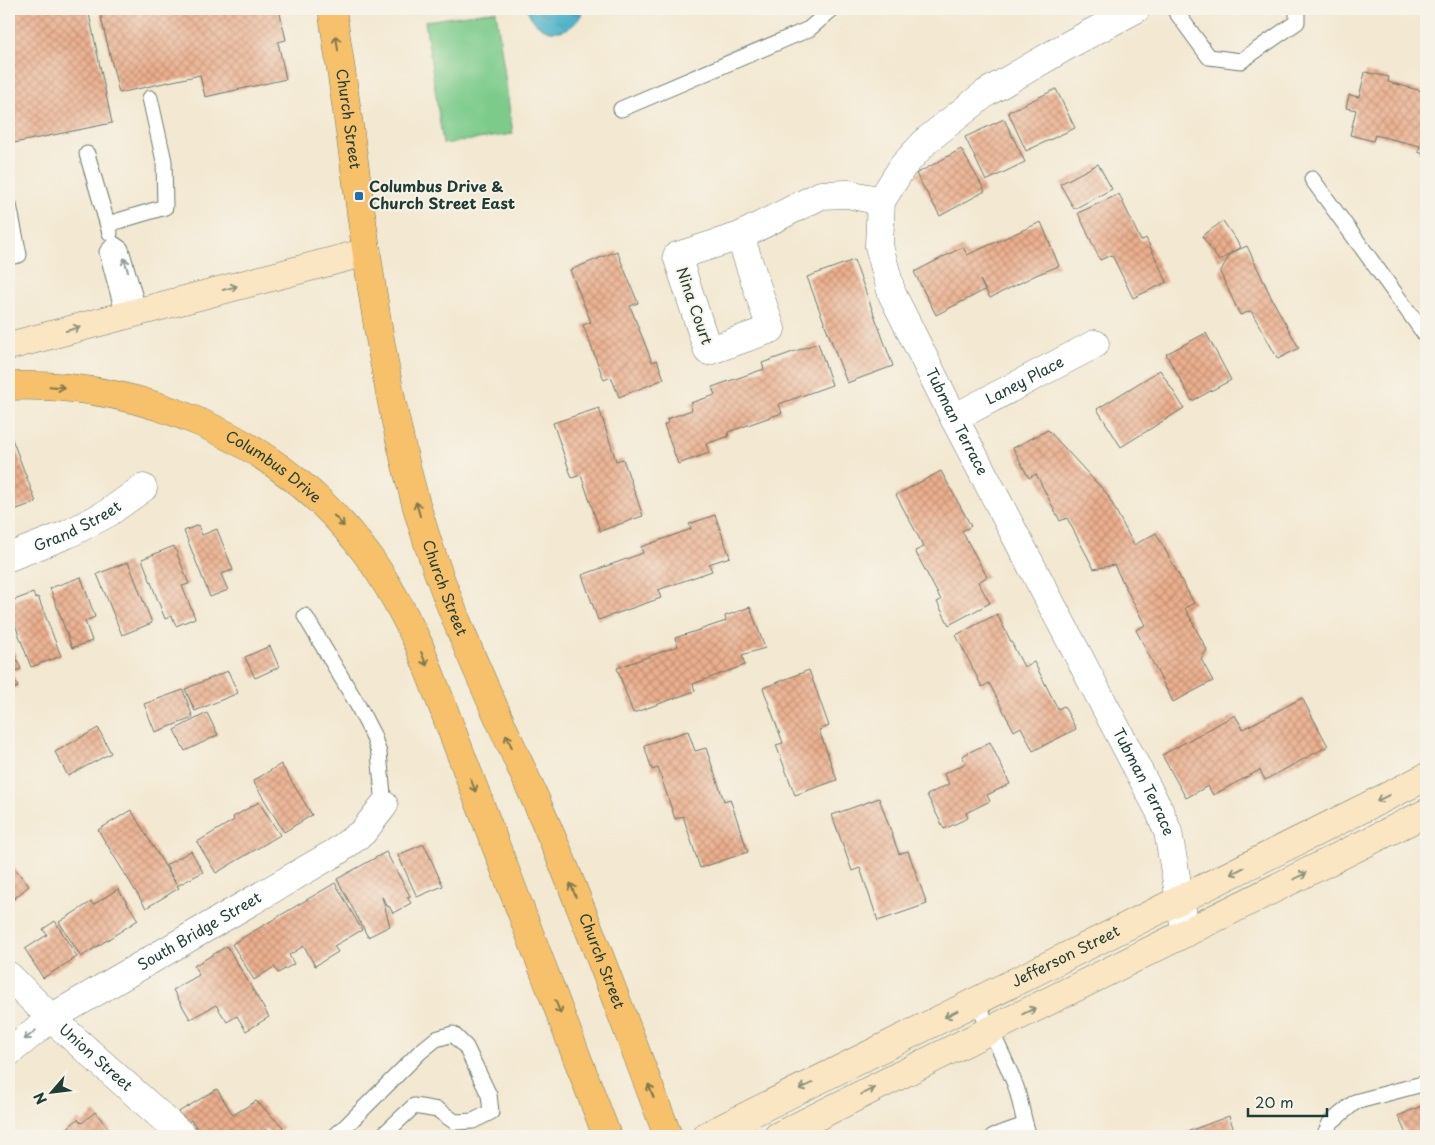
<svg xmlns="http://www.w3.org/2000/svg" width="1435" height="1145" viewBox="0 0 1435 1145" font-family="'Playpen Sans',sans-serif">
<defs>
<pattern id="water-ripples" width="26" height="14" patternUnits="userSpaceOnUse" patternTransform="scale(1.25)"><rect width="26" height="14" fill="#4ab2c9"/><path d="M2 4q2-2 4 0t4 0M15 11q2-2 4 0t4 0" fill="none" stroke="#3d92a4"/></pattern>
<pattern id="building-cross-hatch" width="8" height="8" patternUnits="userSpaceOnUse" patternTransform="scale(1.25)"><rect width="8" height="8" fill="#ecaf8e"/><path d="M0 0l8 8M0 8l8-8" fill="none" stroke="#bf9075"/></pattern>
</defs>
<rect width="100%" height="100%" fill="#f7f3e8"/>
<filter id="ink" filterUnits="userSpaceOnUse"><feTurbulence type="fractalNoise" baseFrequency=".02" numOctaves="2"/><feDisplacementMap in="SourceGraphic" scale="10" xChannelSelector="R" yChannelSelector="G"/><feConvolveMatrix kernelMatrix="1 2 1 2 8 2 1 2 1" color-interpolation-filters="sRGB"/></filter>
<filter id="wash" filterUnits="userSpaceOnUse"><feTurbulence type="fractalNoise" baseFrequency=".0096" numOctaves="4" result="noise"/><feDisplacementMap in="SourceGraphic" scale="20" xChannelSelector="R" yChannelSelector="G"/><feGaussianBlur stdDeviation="1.12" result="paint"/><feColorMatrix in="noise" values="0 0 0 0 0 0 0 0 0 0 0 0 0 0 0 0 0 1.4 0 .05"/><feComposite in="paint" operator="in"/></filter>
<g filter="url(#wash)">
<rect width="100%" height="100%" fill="#f3e8d1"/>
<polygon fill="#7bcb8b" stroke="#4d8460" points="496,11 513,134 443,144 425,21"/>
<path fill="url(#water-ripples)" stroke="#34787e" d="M527 9H584C573 39 538 39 527 9Z"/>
<g id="blocks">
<g fill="url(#building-cross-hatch)">
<polygon points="9,9 88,9 112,123 9,144"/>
<polygon points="99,9 171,9 171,13 176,12 175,9 279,9 286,40 278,42 286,79 205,97 200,75 119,93"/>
<polygon points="1365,72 1389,77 1388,82 1426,92 1426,155 1418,152 1420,146 1375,135 1373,141 1350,135 1356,110 1346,108 1349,95 1359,97"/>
<polygon points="1056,89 1075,128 1026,151 1008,112"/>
<polygon points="1004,119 1025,162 986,181 965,137"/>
<polygon points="961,149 985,191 940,216 916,174"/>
<polygon points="1098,164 1112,189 1074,209 1060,184"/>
<polygon points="1119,194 1141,241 1146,238 1167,282 1133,298 1112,255 1100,260 1078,213"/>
<polygon points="1223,221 1241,247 1231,253 1247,246 1272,299 1299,348 1278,359 1251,311 1240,315 1220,272 1231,253 1219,261 1202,236"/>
<polygon points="1041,222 1059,266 1036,275 990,298 980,280 985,290 936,315 914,272 963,247 967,255"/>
<polygon points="617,251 638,303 630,306 652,362 657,360 664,379 619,397 611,377 604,380 583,325 591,322 570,270"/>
<polygon points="854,260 893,366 847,383 807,277"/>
<polygon points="1206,333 1231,380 1192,401 1166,354"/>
<polygon points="818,343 832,385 779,404 782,413 728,432 729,436 706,444 709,453 678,464 664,425 668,423 667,419 692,410 690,403 715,395 712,387 764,369 762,363"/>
<polygon points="1160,370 1184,408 1121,447 1097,409"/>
<polygon points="599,408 616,461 623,459 643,516 600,531 581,475 572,478 553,423"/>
<polygon points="1048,430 1107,494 1134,545 1156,533 1194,603 1185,608 1207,650 1201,659 1213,681 1173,702 1136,630 1145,625 1114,565 1094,569 1067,518 1060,521 1036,474 1029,478 1013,448"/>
<polygon points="9,431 36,502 9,512"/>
<polygon points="941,471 971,526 962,531 987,577 978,582 990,603 949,625 937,602 941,600 915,551 924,547 896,495"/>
<polygon points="715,515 730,557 709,564 712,571 658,590 661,598 598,620 582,575 643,553 641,547 691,529 689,524"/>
<polygon points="198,525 202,535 217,529 233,570 221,574 228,590 210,597 184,531"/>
<polygon points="174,546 189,584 182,586 195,618 176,626 172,616 165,619 142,559"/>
<polygon points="128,562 152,623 122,635 97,574"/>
<polygon points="81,577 95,617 85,621 92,641 72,648 50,588"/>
<polygon points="33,593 35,598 38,597 61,656 31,667 9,609 9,602"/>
<polygon points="750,607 765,648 742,655 745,665 693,684 695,691 633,713 617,668 678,646 675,638 726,621 725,616"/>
<polygon points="997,614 1024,667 1034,662 1058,709 1064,706 1076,729 1033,751 1021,727 1014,731 989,683 982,687 956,635"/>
<polygon points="9,639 21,669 12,672 18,687 9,691"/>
<polygon points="270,646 279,667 255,678 245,657"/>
<polygon points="809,670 829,726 819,730 837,780 795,795 776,745 783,743 763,688"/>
<polygon points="228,671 238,693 195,711 185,689"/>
<polygon points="183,690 193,718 155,732 144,704"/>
<polygon points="1302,698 1328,746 1265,780 1260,770 1213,795 1208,786 1186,798 1162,755 1235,715 1243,729"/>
<polygon points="207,713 218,735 185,751 174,730"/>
<polygon points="98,728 111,753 68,776 55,752"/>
<polygon points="688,731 695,751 706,748 724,801 730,799 748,852 700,868 683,816 675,819 658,768 652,770 644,745"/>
<polygon points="990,742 1010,784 987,795 990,801 966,813 968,818 944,829 927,795 949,784 944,774 966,763 962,756"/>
<polygon points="281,764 312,815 284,832 253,781"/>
<polygon points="879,798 899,854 908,851 927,904 878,921 860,868 852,871 832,815"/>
<polygon points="259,802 280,835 216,873 197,842 234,820 233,817"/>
<polygon points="131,810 176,884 166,865 191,851 203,872 177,886 179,888 146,908 98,830"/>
<polygon points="424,844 443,886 417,897 398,855"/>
<polygon points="386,852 410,896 407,897 411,903 393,913 389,906 388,907 382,897 390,926 368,937 337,879"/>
<polygon points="9,861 29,886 9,903"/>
<polygon points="335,883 362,930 334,946 338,952 315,966 304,946 289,955 294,964 278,973 274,967 254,980 232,944"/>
<polygon points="118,889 138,920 81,957 59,922 91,902 93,905"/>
<polygon points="55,921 77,957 43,978 25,949 47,935 43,929"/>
<polygon points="227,946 269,1017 246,1031 237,1016 227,1022 216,1005 190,1019 173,990 199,975 194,966"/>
<polygon points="217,1089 233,1115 256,1101 283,1127 274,1136 266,1129 259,1136 225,1136 224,1135 223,1136 202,1136 191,1120 184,1125 177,1113"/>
<polygon points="1426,1104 1426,1136 1407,1136 1398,1116"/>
<polygon points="95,1112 110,1130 103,1136 58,1136 78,1119 82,1123"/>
<polygon points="1229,1116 1236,1136 1176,1136"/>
</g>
</g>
</g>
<g filter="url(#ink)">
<use href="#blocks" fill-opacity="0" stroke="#69796b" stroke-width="1"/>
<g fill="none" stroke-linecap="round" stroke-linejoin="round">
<g stroke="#69796b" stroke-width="17">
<g id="lane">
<polyline points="1174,9 1209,57 1241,61 1297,22 1297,9"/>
<polyline points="621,109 809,29 832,9"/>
<polyline points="87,154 110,233"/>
<polyline points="1312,179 1426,336"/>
<polyline points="9,205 19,255 9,257"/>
<polyline points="108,224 165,207 164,161 150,98"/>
<polyline points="124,315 107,252 114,244 121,249 139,312"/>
<polyline points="305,616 356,702 373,735 379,753 384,805"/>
<path d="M976 1001C990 1029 1005 1058 1016 1087 1021 1103 1023 1120 1029 1136"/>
<polyline points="335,1136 347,1125 420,1052 436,1039 453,1034 466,1047 489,1095 491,1112 473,1121 455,1122 438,1110 414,1106 382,1136"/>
<polyline points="993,1136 1025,1125"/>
<polyline points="1324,1136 1330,1123 1355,1102 1426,1083"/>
</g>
</g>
<g stroke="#69796b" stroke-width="29">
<g id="street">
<path id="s1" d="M1136 9 1072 43 986 93 927 140 903 166 881 201 879 246 892 294 954 418 1159 810 1168 832 1186 933"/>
<polyline points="740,236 771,329 708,351 677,256 740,236 821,195 848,194 881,201"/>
<path id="s2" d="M954 418 1095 344"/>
<path id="s3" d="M9 557 68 534 108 513 143 488"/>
<path id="s4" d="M9 976 51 1018 183 1136"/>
<path id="s5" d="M9 1052 51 1018 336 852 363 832 384 805"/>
</g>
</g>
<g stroke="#69796b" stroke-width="29">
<g id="secondary">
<polyline points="9,346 367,252"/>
<path id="s6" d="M706 1136 1426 777"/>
<polyline points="778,1136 1426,813"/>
</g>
</g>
<g stroke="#69796b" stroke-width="29">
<g id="highway">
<path id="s7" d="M332 9C341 70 350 130 358 191 373 302 389 411 420 518 452 625 503 724 547 826 591 928 628 1033 668 1136"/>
<path id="s8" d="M9 386C142 381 275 438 359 544 384 575 402 609 419 645L607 1136"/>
</g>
</g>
<use href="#lane" stroke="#fff" stroke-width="15"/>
<use href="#street" stroke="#fff" stroke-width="28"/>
<use href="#secondary" stroke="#fbe6c4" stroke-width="28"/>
<use href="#highway" stroke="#f6c16b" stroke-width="28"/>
</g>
<defs><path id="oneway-shaft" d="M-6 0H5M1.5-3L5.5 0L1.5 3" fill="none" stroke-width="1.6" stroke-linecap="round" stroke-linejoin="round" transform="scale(1.25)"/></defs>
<g stroke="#80784d">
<use href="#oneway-shaft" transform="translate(337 43) rotate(-98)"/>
<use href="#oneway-shaft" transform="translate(57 387) rotate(5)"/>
<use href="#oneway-shaft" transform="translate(418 509) rotate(-106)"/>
<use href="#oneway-shaft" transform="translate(339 521) rotate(47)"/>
<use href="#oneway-shaft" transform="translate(424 659) rotate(68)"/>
<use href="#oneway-shaft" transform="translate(509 741) rotate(-114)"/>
<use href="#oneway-shaft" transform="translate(473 785) rotate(69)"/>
<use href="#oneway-shaft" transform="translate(573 890) rotate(-112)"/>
<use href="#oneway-shaft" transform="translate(558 1007) rotate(69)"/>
<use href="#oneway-shaft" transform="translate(651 1091) rotate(-111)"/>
</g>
<g stroke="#8f9e9a">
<use href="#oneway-shaft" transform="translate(126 265) rotate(-106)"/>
<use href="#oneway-shaft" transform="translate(30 1035) rotate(141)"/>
</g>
<g stroke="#8d927c">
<use href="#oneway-shaft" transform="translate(230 288) rotate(-15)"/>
<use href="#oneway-shaft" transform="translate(73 329) rotate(-15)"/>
<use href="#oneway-shaft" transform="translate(1383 798) rotate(153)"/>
<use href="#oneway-shaft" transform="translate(1237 871) rotate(153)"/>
<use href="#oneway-shaft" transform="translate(1300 876) rotate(-27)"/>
<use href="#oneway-shaft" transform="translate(1029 1011) rotate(-26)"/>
<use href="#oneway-shaft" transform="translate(951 1014) rotate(153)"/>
<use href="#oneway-shaft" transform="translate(806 1086) rotate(153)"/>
<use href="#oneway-shaft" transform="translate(868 1091) rotate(-27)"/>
</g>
</g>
<rect fill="#1f6fb2" stroke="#f7f3e8" stroke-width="2" x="354" y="191" width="10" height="10" rx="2.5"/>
<g text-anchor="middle" stroke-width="4" stroke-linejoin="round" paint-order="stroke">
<g font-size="15" fill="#1f3d34" stroke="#f7f3e8">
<text dy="5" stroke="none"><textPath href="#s7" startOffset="111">Church Street</textPath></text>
<text transform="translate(694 306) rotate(71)" y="5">Nina Court</text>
<text dy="5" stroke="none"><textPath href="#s2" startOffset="80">Laney Place</textPath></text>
<text dy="5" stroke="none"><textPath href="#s1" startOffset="562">Tubman Terrace</textPath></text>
<text dy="5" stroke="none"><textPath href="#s8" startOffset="282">Columbus Drive</textPath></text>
<text dy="5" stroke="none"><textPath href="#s3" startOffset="75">Grand Street</textPath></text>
<text dy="5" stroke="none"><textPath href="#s7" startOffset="591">Church Street</textPath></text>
<text dy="5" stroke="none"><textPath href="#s1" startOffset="968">Tubman Terrace</textPath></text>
<text dy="5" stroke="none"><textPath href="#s5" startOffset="226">South Bridge Street</textPath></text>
<text dy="5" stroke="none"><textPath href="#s6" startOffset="402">Jefferson Street</textPath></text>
<text dy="5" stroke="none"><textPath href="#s7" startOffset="996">Church Street</textPath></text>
<text dy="5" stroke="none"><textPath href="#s4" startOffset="119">Union Street</textPath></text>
</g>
<g font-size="15" font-weight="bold" fill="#1f3d34" stroke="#f7f3e8" text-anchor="start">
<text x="369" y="192">Columbus Drive &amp;<tspan x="369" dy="17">Church Street East</tspan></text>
</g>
</g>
<rect width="1435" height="1145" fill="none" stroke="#f7f3e8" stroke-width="30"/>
<g transform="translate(52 1092) rotate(242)" stroke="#f7f3e8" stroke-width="4" paint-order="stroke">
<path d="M0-4L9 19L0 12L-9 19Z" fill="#1f3d34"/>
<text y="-8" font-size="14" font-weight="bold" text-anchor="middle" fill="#1f3d34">N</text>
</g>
<path d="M1248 1108v8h79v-8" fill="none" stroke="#1f3d34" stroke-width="2.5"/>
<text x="1255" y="1108" font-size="15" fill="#1f3d34" stroke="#f7f3e8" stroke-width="4" paint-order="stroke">20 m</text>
</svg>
